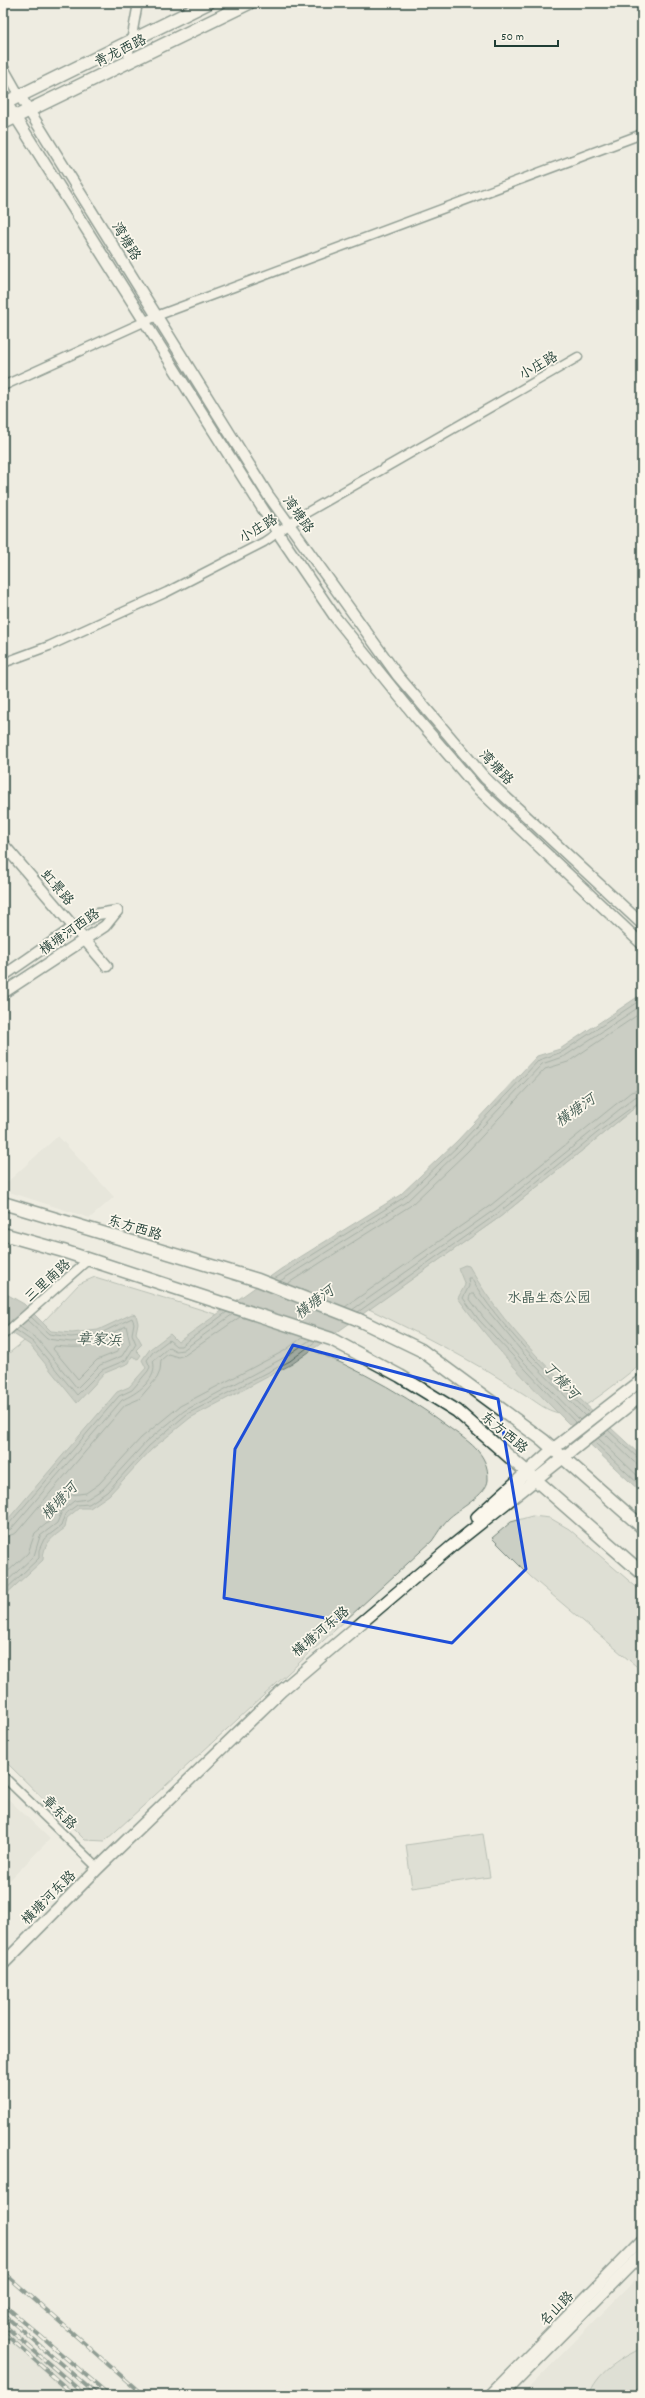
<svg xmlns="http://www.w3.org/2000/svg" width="645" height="2398" viewBox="0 0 645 2398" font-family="Dekko,'LXGW WenKai TC',sans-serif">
<rect width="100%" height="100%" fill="#eeece1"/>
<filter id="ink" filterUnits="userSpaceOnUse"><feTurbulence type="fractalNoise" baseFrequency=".025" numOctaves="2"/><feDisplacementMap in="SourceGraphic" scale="8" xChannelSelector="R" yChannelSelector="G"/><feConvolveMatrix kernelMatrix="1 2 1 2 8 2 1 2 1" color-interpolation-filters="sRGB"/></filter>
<g filter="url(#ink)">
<g fill="#ddddd2">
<polygon points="58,1136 114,1197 90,1218 3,1190 3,1186"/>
<polygon points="3,1794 50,1839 3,1887"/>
<polygon points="642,2273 642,2350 614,2362 591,2388 589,2395 522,2395"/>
<polygon points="3,2319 22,2336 91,2395 3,2395"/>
</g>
<g fill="#cbcfc4" stroke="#75867c">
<path d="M642 1102V1363C626 1375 585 1411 567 1413 550 1415 537 1402 524 1394 474 1361 422 1335 369 1309L500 1217Z"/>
<path d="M95 1277C216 1314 344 1348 447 1426 467 1441 489 1452 488 1480 487 1495 458 1509 448 1519 442 1525 437 1534 432 1541L105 1841 85 1840 3 1759V1358L28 1338 79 1284Z"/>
<polygon points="532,1516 550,1518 569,1529 642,1592 642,1671 531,1577 492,1538 511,1522"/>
<polygon points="483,1834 490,1877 412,1888 406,1845"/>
<path d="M638 2350H642V2395H589C597 2373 618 2360 638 2350Z"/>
</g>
<g fill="#9fa89f" stroke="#6c7d74">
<path d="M642 994V1102L500 1217 292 1364 190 1418 152 1449 109 1495 90 1508H79L67 1518 65 1528C53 1537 43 1543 43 1560L3 1597V1525L117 1392 129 1387 146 1368 142 1360 150 1349 170 1334 178 1342 281 1269 400 1195 457 1141 537 1056 560 1049Z"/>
<path d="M465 1265 469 1266C509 1339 582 1400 642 1457V1493C577 1433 510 1370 458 1298L465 1285 458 1268Z"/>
<polygon points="3,1292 24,1304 51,1331 72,1333 98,1330 132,1314 136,1315 138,1323 136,1333 142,1344 136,1350 141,1355 138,1359 132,1356 129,1363 105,1373 77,1403 30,1345 3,1327"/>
</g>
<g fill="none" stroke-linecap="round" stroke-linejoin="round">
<g stroke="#52685f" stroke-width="1">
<polyline points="274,1279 403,1198 460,1144 539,1060 562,1052 642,999"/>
<polyline points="280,1281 406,1202 463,1147 542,1064 565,1056 642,1005"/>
<polyline points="287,1284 410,1206 468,1151 545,1069 568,1062 642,1012"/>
<polyline points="345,1307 491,1205 631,1092 642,1089"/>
<polyline points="352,1310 494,1210 635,1097 642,1095"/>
<polyline points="358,1312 497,1214 597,1133 642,1100"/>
<polyline points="20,1327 37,1339 77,1388 100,1365 122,1356 130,1343 126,1326 100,1339 71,1342 47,1339 27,1320"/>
<polyline points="16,1330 33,1342 77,1395 102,1370 126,1360 136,1344 132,1334 134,1323 132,1318 99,1334 71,1337 49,1334 31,1317"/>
<path d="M119 1336 123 1342 117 1352 97 1360 78 1379 53 1349 55 1346C78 1349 98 1347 119 1336Z"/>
<polyline points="580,1420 520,1358 483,1317 469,1298 471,1294 474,1294 524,1354 585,1416"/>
<path d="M576 1423 479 1320 463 1298 469 1286 468 1278H471C497 1324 551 1376 589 1413"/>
<polyline points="608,1430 638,1458 642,1459"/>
<polyline points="604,1433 634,1462 642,1465"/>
<polyline points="598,1438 642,1480"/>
<polyline points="594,1442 642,1487"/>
<polyline points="3,1527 8,1525 119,1396 132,1390 148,1371 150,1367 147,1360 153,1352 169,1340 176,1346 181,1346 227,1312"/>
<path d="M3 1532 11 1529 122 1400C136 1394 159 1379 153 1361L169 1347 176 1351 183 1350 233 1314"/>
<polyline points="3,1538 16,1533 125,1405 139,1399 157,1378 160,1371 161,1360 168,1354 178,1357 185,1355 240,1317"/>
<polyline points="3,1576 28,1553 35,1533 51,1520 58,1506 71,1495 86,1493 99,1484 141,1438 180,1406 284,1351 303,1337"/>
<polyline points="3,1585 34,1556 40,1536 57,1523 62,1511 74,1501 87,1499 103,1489 146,1442 184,1411 287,1356 310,1340"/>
<polyline points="3,1592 39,1558 39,1550 44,1539 61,1526 65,1514 77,1505 89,1504 107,1492 149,1446 187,1414 290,1361 316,1341"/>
</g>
<g stroke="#1f3d34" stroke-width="11">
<g id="minor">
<polyline points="127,63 138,3"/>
<polyline points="3,66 20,96"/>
<polyline points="3,386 159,315 642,134"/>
<polyline points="3,663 49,646 167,592 264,542 306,513 578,357"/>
<polyline points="3,1335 89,1259"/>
<polyline points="3,1776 98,1868"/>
</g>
</g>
<g stroke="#1f3d34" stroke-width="13">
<g id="tertiary">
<polyline points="20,96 268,495 398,676 485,778 642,924"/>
<polyline points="6,102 278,533 335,617 415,716 476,787 642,944"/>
<polyline points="3,844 107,966"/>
<polyline points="3,976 74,927 98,914 117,911"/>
<polyline points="3,993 105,926 117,911"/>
<polyline points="490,2395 642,2240"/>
<polyline points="503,2395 642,2254"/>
</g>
</g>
<g stroke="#1f3d34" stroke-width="14">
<g id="secondary">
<polyline points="477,1517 553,1449 642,1380"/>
<polyline points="3,1964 98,1868 281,1691 452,1546 642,1395"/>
</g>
</g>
<g stroke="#1f3d34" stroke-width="15">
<g id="primary">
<polyline points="3,104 208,3"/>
<polyline points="3,123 249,3"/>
<polyline points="3,1203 258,1280 357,1319 421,1350 543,1440 642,1527"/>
<polyline points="3,1234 63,1251 331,1339 400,1376 457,1411 642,1573"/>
</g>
</g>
<use href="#minor" stroke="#fbf7ec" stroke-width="8"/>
<use href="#tertiary" stroke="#fbf7ec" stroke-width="10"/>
<use href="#secondary" stroke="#fbf7ec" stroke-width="11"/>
<use href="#primary" stroke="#fbf7ec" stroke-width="12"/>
<g stroke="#1f3d34" stroke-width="4">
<g id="rail">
<polyline points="3,2272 143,2395"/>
<polyline points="3,2304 109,2395"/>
<polyline points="3,2314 97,2395"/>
<polyline points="3,2324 85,2395"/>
<polyline points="3,2332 74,2395"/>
</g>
</g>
<use href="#rail" stroke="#fbf7ec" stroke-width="2.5" stroke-dasharray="8" stroke-linecap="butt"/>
</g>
</g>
<path d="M0 0H645V2398H0ZM293 1345 498 1399 526 1569 452 1643 224 1598 235 1449Z" fill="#eeece1" fill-opacity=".55" fill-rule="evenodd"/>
<path fill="none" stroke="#1d4ed8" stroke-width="3" stroke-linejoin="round" d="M293 1345 498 1399 526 1569 452 1643 224 1598 235 1449Z"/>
<g text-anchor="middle" stroke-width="3.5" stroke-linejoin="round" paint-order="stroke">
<g font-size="14" fill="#1f3d34" stroke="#fbf7ec">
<text transform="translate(120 50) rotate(-26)" y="5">青龙西路</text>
<text transform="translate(127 241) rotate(58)" y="5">湾塘路</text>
<text transform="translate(538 365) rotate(-30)" y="5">小庄路</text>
<text transform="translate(299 514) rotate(54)" y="5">湾塘路</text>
<text transform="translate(258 528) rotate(-31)" y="5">小庄路</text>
<text transform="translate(497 767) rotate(46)" y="5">湾塘路</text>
<text transform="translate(58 887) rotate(50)" y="5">虹景路</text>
<text transform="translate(69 931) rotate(-35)" y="5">横塘河西路</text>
<text transform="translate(135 1227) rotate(17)" y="5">东方西路</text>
<text transform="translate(47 1280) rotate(-42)" y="5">三里南路</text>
<text transform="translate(505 1432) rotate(40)" y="5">东方西路</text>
<text transform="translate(320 1631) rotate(-40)" y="5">横塘河东路</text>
<text transform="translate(60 1812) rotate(44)" y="5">章东路</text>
<text transform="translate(48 1897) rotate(-45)" y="5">横塘河东路</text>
<text transform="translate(556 2308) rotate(-46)" y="5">名山路</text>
</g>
<g font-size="14" fill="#415a51" stroke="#fbf7ec">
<text x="549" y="1302">水晶生态公园</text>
</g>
<g font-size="15" font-style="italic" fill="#455d54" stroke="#fbf7ec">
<text transform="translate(575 1110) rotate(-35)" y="5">横塘河</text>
<text transform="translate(314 1302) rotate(-37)" y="5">横塘河</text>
<text transform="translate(99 1339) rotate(3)" y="5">章家浜</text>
<text transform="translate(561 1380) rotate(47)" y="5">丁横河</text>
<text transform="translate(59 1501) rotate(-47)" y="5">横塘河</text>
</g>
</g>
<rect width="645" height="2398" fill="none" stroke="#fbf7ec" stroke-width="16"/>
<rect x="8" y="8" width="629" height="2382" fill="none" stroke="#1f3d34" stroke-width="1.5" filter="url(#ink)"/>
<path d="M495 40v6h63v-6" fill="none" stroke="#1f3d34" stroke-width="2"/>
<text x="501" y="40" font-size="12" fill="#1f3d34" stroke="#fbf7ec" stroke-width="3" paint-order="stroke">50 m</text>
</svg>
